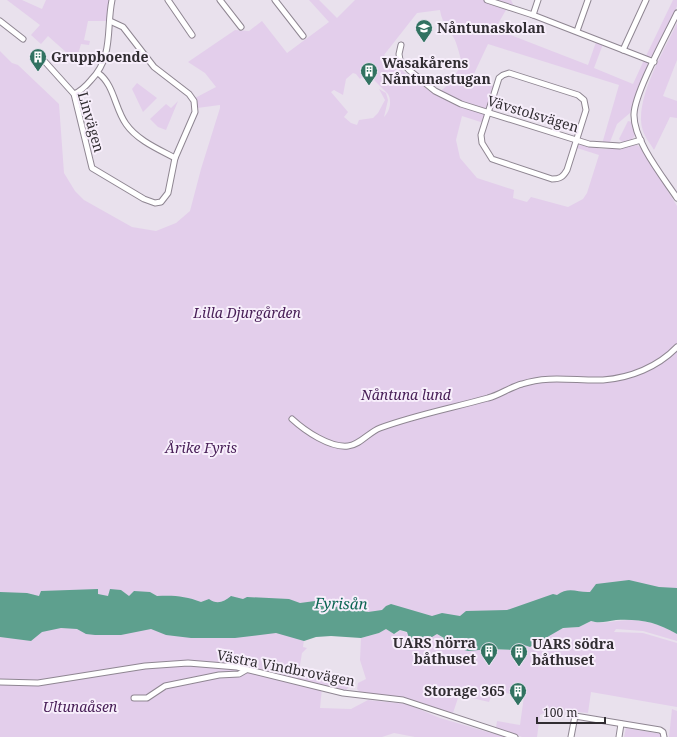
<svg xmlns="http://www.w3.org/2000/svg" width="677" height="737" viewBox="0 0 677 737" font-family="'Noto Serif',serif">
<rect width="100%" height="100%" fill="#e9e1ed"/>
<g fill="#e3ceeb" fill-rule="evenodd">
<polygon points="7,0 22,0 42,9 46,0 110,0 107,21 88,21 84,40 90,41 89,45 81,44 76,61 48,36 41,44 31,35 40,25"/>
<path d="M309 0H319L337 18 355 0H511L514 6 506 10 495 29 588 65 596 42 603 44 594 68 633 84 644 60 647 62 648 68 639 87 630 113 617 124 610 142 607 144H602L619 85 488 44 472 78 499 88 487 124 462 116 456 140 460 158 477 178 514 190 513 198 527 202 531 197 568 207 583 199 587 193 599 155 577 148V146C585 142 594 148 602 149 614 150 625 145 637 145L642 149 677 206V609L492 627 307 617 303 647 307 648 302 653 299 671 321 680 350 686 346 690 297 680 322 688 320 708 351 709 368 700 407 704 440 718 505 737H415L394 733 382 737H0V51L12 63 18 65 59 104 64 173 75 191 84 200 132 227 156 231 176 223 190 211 201 169 220 108V105L197 108 195 98 216 87 205 73 188 62 235 30 249 31 262 21 287 53 329 22ZM440 10C442 24 450 30 455 40 458 48 460 56 462 64L450 83 436 95 410 77 384 55 417 13ZM361 67 388 94C392 101 390 111 384 117L388 100 386 93 379 89 385 100 378 113 373 118 359 120 357 125 351 123 344 117 348 112 331 92 334 90 343 95 346 79 353 73 356 74 360 79 363 76Z"/>
<polygon points="673,0 677,0 677,6 655,55 649,57 646,56"/>
<path d="M677 23V60L663 96 677 101V118L670 117 654 150C651 144 645 138 643 131 633 101 664 51 677 23Z"/>
<polygon points="137,83 157,98 143,112 132,89"/>
<polygon points="178,101 166,130 158,127 150,119 166,104 171,108"/>
<polygon points="628,121 632,122 635,135 631,141 623,143 619,139"/>
<path d="M629 620C647 620 661 625 677 634V641L643 631 616 629 614 632 643 633 677 643V707L591 692 588 713 550 709 540 715 537 737H522L496 728 497 721 520 725 524 696 493 691 489 702 459 695 453 713 404 698 360 692 357 689 358 683 366 679 360 660 361 638 379 633 386 629 396 634 400 630 422 639 424 636 437 634 444 639V643L437 645 441 647 447 645 468 651 490 649 513 650 563 628 579 627 591 621C603 625 616 620 629 620Z"/>
<polygon points="672,709 677,711 677,737 669,737"/>
<polygon points="626,728 661,734 661,737 624,737"/>
</g>
<path fill="#5ea08e" d="M629 580 659 587 677 588V634C655 622 642 619 616 620 607 621 600 624 591 621L579 627 563 628 530 647 524 645 513 650 490 649 468 651 447 645 441 647 436 645 444 643 442 640 444 638 437 634 432 637 424 636C420 642 417 643 410 641L407 632 400 630 394 634 386 629 379 633 361 638 331 636 316 637 304 641 276 633 235 638H191L166 635 151 629 121 635H95L86 634 77 629 61 628 42 632 31 641 0 637V592L27 593 39 596 41 591 98 589V594L108 596 110 589 121 590 129 596 134 591 150 592 157 596C173 595 186 596 201 602L209 599C217 605 224 602 231 596L243 599 247 597 289 599 300 603 315 601 326 608 352 605 368 612 382 610 386 606 391 604 432 616 442 613 460 616 466 611 507 610 553 594 557 595C569 586 578 593 590 592L596 584Z"/>
<g fill="none" stroke-linecap="round" stroke-linejoin="round">
<g stroke="#8f8692" stroke-width="7">
<g id="minor">
<polyline points="168,0 192,35"/>
<polyline points="220,0 241,27"/>
<polyline points="275,0 303,36"/>
<polyline points="487,0 533,15 654,62"/>
<path d="M677 13C666 36 635 92 634 114 633 140 663 177 677 198"/>
<polyline points="533,15 538,0"/>
<polyline points="0,21 23,39"/>
<polyline points="577,31 588,0"/>
<polyline points="401,45 399,54 400,60 409,70 435,91 461,104 589,144 620,146 641,140"/>
<polyline points="623,50 646,0"/>
<polyline points="38,54 74,94 92,168 144,199 155,203 161,202 168,193 175,158 195,112 194,101 189,94 154,67 123,27 110,21"/>
<path d="M98 73C114 84 115 109 126 124 137 140 158 149 175 158"/>
<path d="M509 73 578 95 584 100 586 110 567 170C563 177 560 179 552 179L492 159 482 143 481 135 499 78 503 75Z"/>
<path d="M74 94C81 91 86 86 91 80 114 56 106 29 112 0"/>
<path d="M292 419C305 431 330 448 348 446 360 445 369 432 380 428 415 415 452 408 488 398 500 395 510 387 522 384 548 375 576 381 603 380 630 378 658 367 677 347"/>
<polyline points="0,682 38,683 145,666 188,663 237,667 343,693 403,700 515,737"/>
<polyline points="134,698 147,698 165,686 219,675 239,674 246,670"/>
<polyline points="571,737 575,716 660,730 663,732 664,737"/>
<polyline points="619,737 621,724"/>
</g>
</g>
<use href="#minor" stroke="#fff" stroke-width="5"/>
</g>
<defs>
<g id="school-pin" transform="scale(0.9)"><path d="M0 17L-7.5 6A9.5 9.5 0 1 1 7.5 6Z" fill="#317261" stroke="#f7eefb"/><path d="M0-5L7-2L0 1L-7-2ZM-4 1L0 2.5L4 1V4Q0 6-4 4Z" fill="#fff"/></g>
<g id="building-pin" transform="scale(0.9)"><path d="M0 17L-7.5 6A9.5 9.5 0 1 1 7.5 6Z" fill="#317261" stroke="#f7eefb"/><path d="M-4-6H4V6H1V3H-1V6H-4ZM-2.5-4.3h1.7v1.8h-1.7ZM.8-4.3h1.7v1.8H.8ZM-2.5-1h1.7V.8h-1.7ZM.8-1h1.7V.8H.8Z" fill="#fff"/></g>
</defs>
<g fill-rule="evenodd">
<use href="#school-pin" x="424" y="28"/>
<use href="#building-pin" x="38" y="57"/>
<use href="#building-pin" x="369" y="71"/>
<use href="#building-pin" x="489" y="651"/>
<use href="#building-pin" x="519" y="652"/>
<use href="#building-pin" x="518" y="691"/>
</g>
<g text-anchor="middle" stroke-width="4" stroke-linejoin="round" paint-order="stroke">
<g font-size="14" font-weight="bold" fill="#312d32" stroke="#f7eefb" text-anchor="start">
<text x="437" y="33">Nåntunaskolan</text>
<text x="51" y="62">Gruppboende</text>
<text x="382" y="68">Wasakårens<tspan x="382" dy="16">Nåntunastugan</tspan></text>
<text x="476" y="648" text-anchor="end">UARS nörra<tspan x="476" dy="16">båthuset</tspan></text>
<text x="532" y="649">UARS södra<tspan x="532" dy="16">båthuset</tspan></text>
<text x="505" y="696" text-anchor="end">Storage 365</text>
</g>
<g font-size="14" fill="#312d32" stroke="#f7eefb">
<text transform="translate(533 114) rotate(17)" y="5">Vävstolsvägen</text>
<text transform="translate(91 122) rotate(74)" y="5">Linvägen</text>
<text transform="translate(286 668) rotate(11)" y="5">Västra Vindbrovägen</text>
</g>
<g font-size="14" font-style="italic" fill="#492058" stroke="#f7eefb">
<text x="247" y="318">Lilla Djurgården</text>
<text x="406" y="400">Nåntuna lund</text>
<text x="201" y="453">Årike Fyris</text>
<text x="80" y="712">Ultunaåsen</text>
</g>
<g font-size="15" font-style="italic" fill="#0b6553" stroke="#f7eefb">
<text transform="translate(341 604) rotate(1)" y="5">Fyrisån</text>
</g>
</g>
<path d="M537 717v6h68v-6" fill="none" stroke="#312d32" stroke-width="2"/>
<text x="543" y="717" font-size="12" fill="#312d32" stroke="#f7eefb" stroke-width="3" paint-order="stroke">100 m</text>
</svg>
